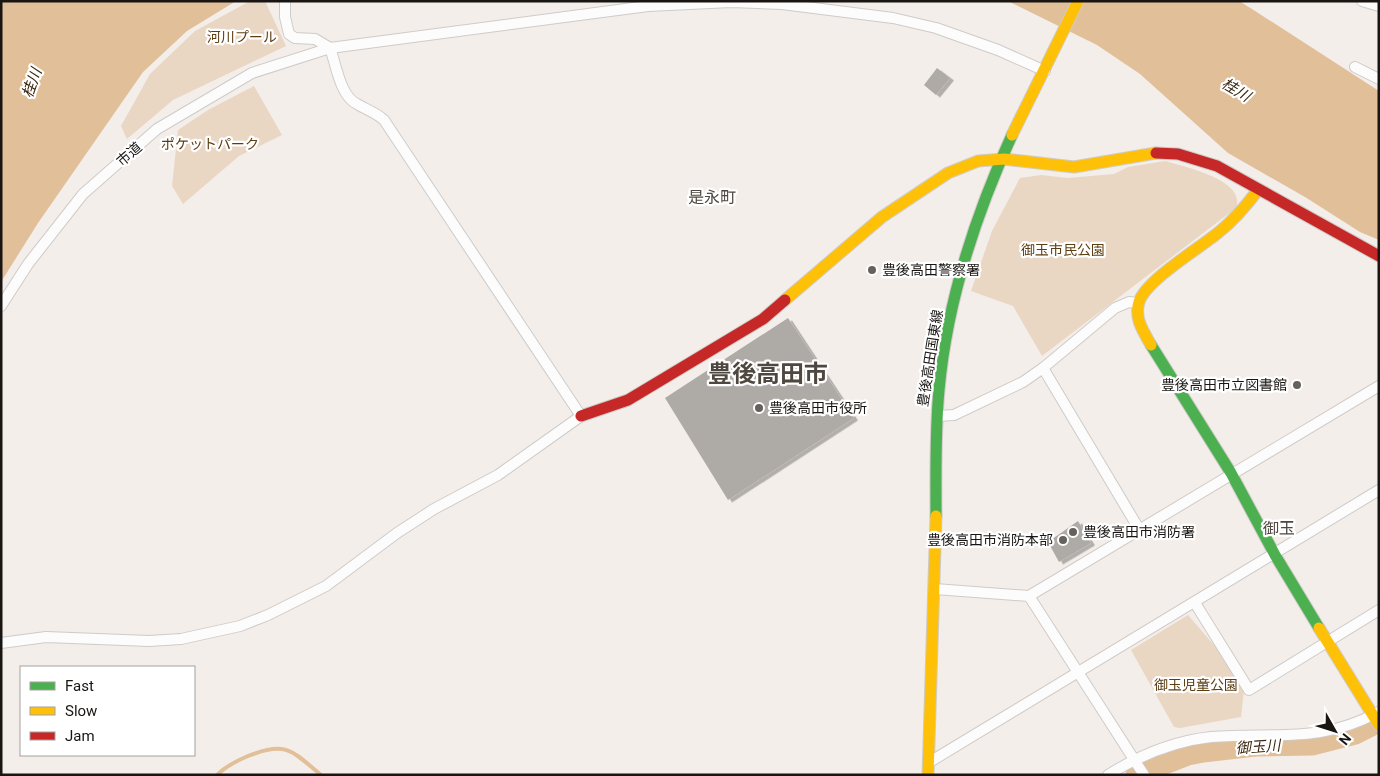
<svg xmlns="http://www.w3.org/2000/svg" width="1380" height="776" viewBox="0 0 1380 776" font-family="Roboto,'Noto Sans JP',sans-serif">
<defs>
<filter id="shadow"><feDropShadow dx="4" dy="2.5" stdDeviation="0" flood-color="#0004"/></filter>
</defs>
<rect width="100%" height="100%" fill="#f3eee9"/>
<g fill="#e9d7c4">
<polygon points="250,1 265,1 286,46 173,100 127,139 121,126 150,74 195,31"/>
<polygon points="254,86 282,135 239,156 183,204 172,186 178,130 208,110"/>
<path d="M1165 161C1185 167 1247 180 1236 208L1042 356 1013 306 971 291 992 231 1020 178 1041 175 1068 178 1114 174 1128 167Z"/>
<polygon points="1188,615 1245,681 1241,717 1180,728 1174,727 1131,650"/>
</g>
<g fill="#e1bf98">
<polygon points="1,1 236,1 187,31 143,72 38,223 1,282"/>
<polygon points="1008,1 1239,1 1252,9 1379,91 1379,240 1360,232 1305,197 1228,153 1140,74 1097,45"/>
</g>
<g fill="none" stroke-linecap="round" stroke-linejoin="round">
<path stroke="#e1bf98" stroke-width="4" d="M217 775C226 766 236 761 248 756 286 741 291 750 321 775"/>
<polyline stroke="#e1bf98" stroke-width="21" points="1136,775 1188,755 1203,752 1255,746 1312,745 1355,734 1379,722"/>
</g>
<g fill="#aeaaa6" filter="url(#shadow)">
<polygon points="937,68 950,78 936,95 924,85"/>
<polygon points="788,318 854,418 728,500 665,398"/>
<polygon points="1078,521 1091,543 1059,562 1048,542"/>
</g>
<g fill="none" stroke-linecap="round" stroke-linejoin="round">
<g stroke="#cfcbc8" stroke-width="12">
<g id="street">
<polyline points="1362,1 1379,6"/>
<polyline points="1355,67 1379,79"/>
<polyline points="1,306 28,264 83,194 157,129 252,73 330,48 648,6 731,2 782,4 893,18 936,28 998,50 1045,71"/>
<polyline points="1043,368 1139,529"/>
<polyline points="937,416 954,415 1023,382 1043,368 1115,308 1129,302 1138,303"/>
<polyline points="935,589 1029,596 1144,775"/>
<polyline points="1029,596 1379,386"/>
<polyline points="1195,603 1249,690 1379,610"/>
<path d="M1 643 46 637 149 641 181 639 240 626 268 615 326 586 397 533 434 509 498 475 581 416 384 120C375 112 367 110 357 104 340 96 336 64 330 48L315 39 295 38 289 34 285 17V1"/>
<polyline points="928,763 1379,490"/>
<path d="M1108 775C1140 755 1174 741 1211 737 1271 732 1322 744 1378 712"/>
</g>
</g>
<g stroke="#cfcbc8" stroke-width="13">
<g id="fast">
<polyline points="1151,345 1231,473 1275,555 1319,628"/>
<path d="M936 516C936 474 935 432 939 390 947 301 975 216 1012 135"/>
</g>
</g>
<g stroke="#cfcbc8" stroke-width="13">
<g id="slow">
<polyline points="1012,135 1078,1"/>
<polyline points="785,300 882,217 948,173 978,161 1004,159 1074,167 1156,153"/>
<path d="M1151 345C1143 331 1134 318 1139 302 1146 280 1200 248 1219 232 1234 220 1246 206 1258 190"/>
<polyline points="1319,628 1379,725"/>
<polyline points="928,775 936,516"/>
</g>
</g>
<g stroke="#cfcbc8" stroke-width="13">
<g id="jam">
<polyline points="1156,153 1178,154 1217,166 1379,256"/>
<polyline points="581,416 628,400 763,319 785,300"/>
</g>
</g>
<use href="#street" stroke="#fdfcfc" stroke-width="10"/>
<use href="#fast" stroke="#4caf50" stroke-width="11"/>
<use href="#slow" stroke="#ffc107" stroke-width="11"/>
<use href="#jam" stroke="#c62828" stroke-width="11"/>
</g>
<g fill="#65615d" stroke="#fff" stroke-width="2">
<circle cx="872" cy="270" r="5"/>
<circle cx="1297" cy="385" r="5"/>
<circle cx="759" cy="408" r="5"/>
<circle cx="1073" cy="532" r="5"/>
<circle cx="1063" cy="540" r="5"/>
</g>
<g text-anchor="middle" stroke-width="4.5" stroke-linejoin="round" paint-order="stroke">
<g font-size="14" fill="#5d3e13" stroke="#fff">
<text x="242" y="42">河川プール</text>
<text x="210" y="149">ポケットパーク</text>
<text x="1063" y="255">御玉市民公園</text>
<text x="1196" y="690">御玉児童公園</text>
</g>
<g font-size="14" fill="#181512" stroke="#fff">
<text transform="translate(129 154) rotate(-41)" y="5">市道</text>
<text transform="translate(930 358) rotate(-81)" y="5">豊後高田国東線</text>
</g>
<g font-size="14" fill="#181512" stroke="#fff" text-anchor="start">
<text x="882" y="275">豊後高田警察署</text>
<text x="1287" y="390" text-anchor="end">豊後高田市立図書館</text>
<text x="769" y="413">豊後高田市役所</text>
<text x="1083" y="537">豊後高田市消防署</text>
<text x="1053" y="545" text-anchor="end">豊後高田市消防本部</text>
</g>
<g font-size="15" font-style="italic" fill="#3b270f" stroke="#fff">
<text transform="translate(32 83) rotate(-71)" y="5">桂川</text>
<text transform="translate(1236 90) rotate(31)" y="5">桂川</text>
<text transform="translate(1258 747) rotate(-4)" y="5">御玉川</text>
</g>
<g font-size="16" fill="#4f4840" stroke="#fff">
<text x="712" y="203">是永町</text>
<text x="1279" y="534">御玉</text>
</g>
<g font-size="24" font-weight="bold" fill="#4f4840" stroke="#fff">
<text x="768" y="382">豊後高田市</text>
</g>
</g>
<rect width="1380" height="776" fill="none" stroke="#181512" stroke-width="5"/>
<rect x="20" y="666" width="175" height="90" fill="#ffffff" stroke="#a3a1a0"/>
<rect x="30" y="682" width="25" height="8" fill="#4caf50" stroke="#a3a1a0"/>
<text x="65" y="691" font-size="15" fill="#181512">Fast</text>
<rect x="30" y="707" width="25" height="8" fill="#ffc107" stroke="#a3a1a0"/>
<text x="65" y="716" font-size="15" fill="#181512">Slow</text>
<rect x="30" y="732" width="25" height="8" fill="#c62828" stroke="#a3a1a0"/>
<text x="65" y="741" font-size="15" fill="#181512">Jam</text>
<g transform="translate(1335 731) rotate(129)" stroke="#ffffff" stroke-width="4" paint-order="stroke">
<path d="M0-4L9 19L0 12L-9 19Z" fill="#181512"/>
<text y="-8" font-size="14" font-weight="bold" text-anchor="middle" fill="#181512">N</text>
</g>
</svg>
